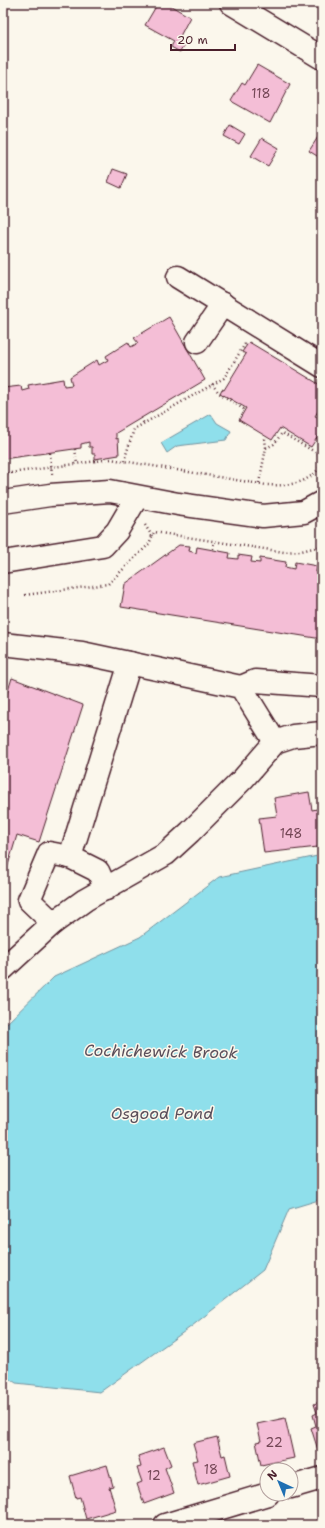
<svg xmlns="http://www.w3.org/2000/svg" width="325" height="1528" viewBox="0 0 325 1528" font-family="'Shantell Sans',sans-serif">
<rect width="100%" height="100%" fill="#fbf7ec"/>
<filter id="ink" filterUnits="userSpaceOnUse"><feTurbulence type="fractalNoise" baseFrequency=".025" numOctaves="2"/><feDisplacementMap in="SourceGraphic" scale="8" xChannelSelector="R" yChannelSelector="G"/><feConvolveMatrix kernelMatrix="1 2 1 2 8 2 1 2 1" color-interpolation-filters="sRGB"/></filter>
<g filter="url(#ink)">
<g fill="#8fdfeb" stroke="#73929e">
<polygon points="211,414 217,423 231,431 226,440 177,446 167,453 161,443"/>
<polygon points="322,855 322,1199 289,1209 263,1270 192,1326 100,1392 16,1383 3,1374 3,1027 54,977 140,937 219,877"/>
</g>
<g fill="#f4bed6" stroke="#4a1f2b">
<polygon points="158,3 166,3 190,17 179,38 186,42 180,52 171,47 174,41 145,25"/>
<polygon points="257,65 290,84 270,123 231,101 242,83 245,85"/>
<polygon points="230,125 245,134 239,144 224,136"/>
<polygon points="318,137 322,139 322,159 309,151"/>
<polygon points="262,138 279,148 268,166 251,156"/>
<polygon points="113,169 127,174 121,188 108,182"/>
<polygon points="169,317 205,380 116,433 116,439 118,438 119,455 95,459 95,454 92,454 92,447 89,447 89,442 81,444 81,448 3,459 3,388 21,386 22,391 29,389 28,385 63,379 64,386 72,385 70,377 97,360 99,365 108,360 106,356 128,342 131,347 138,343 134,338"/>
<polygon points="249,342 322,386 322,405 315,416 322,420 322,430 311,447 280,428 272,440 239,420 246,408 220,393 222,389 224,390 246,354 242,352"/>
<polygon points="179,545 190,546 189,551 196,553 197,547 230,553 229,558 238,559 238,555 252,557 251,562 260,563 260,558 286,562 285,567 294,569 295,562 317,566 316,572 322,573 322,639 121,607 125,584"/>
<polygon points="12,678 83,705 39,842 17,835 3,882 3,706"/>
<polygon points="309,792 312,810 322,808 322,851 318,847 264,853 259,818 277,816 274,798"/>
<polygon points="322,1401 322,1449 318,1450 311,1428 316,1426 313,1415 317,1413 314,1404"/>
<polygon points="285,1418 294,1458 261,1465 256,1442 261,1441 257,1424"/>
<polygon points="217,1437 222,1456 225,1455 230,1476 198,1485 192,1461 198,1460 193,1443"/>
<polygon points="164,1447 171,1465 165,1468 174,1493 144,1504 137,1484 142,1482 137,1468 141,1467 138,1456"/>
<polygon points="107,1465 113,1486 109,1487 116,1510 86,1519 80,1497 76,1498 70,1476"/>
</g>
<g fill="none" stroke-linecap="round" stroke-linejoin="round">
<g stroke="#4a1f2b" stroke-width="25">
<g id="minor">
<polyline points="231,3 322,58"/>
<polyline points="178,277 322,366"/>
<polyline points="197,342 223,304"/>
<polyline points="3,502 50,495 110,491 178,504 263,516 304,512 322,502"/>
<polyline points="3,562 103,546 117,531 137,497"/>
<polyline points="3,644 82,653 241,687 275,742"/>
<polyline points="241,687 255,681 322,686"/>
<polyline points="70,857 130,663"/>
<polyline points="53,923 29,900 49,853 70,857 98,871 106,889"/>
<polyline points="3,969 53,923 85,900 166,854 190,832 243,779 275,742 293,736 322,733"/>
<polyline points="291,1487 322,1478"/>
<polyline points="165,1525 268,1494"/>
</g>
</g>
<g stroke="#4a1f2b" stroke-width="2.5" stroke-dasharray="1 3" stroke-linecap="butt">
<polyline points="212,384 219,393 245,410"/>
<polyline points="318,414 322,408"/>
<polyline points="141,418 144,424"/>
<polyline points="266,448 274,444 282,433 322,456"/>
<polyline points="75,449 77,464"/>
<polyline points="50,453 52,474"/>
<polyline points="124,461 134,429 224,378 245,344"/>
<path d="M3 474 111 459 266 485C287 486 309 485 322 464"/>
<polyline points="259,483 266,448 265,439 266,437"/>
<polyline points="145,525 152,536"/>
<polyline points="213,549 214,542"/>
<polyline points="25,595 108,584 149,544 154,532 284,552 301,551 322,546"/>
</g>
<use href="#minor" stroke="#fbf7ec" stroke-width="22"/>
</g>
</g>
<g text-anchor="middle" stroke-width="3" stroke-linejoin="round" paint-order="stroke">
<g font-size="13" fill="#744756">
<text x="261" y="98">118</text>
<text x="291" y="838">148</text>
<text x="274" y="1447">22</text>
<text x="211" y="1474">18</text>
<text x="154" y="1480">12</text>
</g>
<g font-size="16" font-style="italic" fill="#5b4f5b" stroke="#fbf7ec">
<text transform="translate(161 1051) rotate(1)" y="6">Cochichewick Brook</text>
<text x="162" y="1119">Osgood Pond</text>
</g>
</g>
<rect width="325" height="1528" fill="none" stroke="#fbf7ec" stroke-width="16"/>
<rect x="8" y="8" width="309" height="1512" fill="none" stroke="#4a1f2b" stroke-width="1.5" filter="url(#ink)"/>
<g transform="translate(279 1482) rotate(316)"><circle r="19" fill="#fbf7ec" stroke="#b4a19f"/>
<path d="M0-3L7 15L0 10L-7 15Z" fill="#1f6fb2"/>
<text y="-6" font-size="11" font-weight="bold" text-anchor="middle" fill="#4a1f2b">N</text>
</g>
<path d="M171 44v6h64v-6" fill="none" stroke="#4a1f2b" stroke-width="2"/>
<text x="177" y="44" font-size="12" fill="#4a1f2b" stroke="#fbf7ec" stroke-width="3" paint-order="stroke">20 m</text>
</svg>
